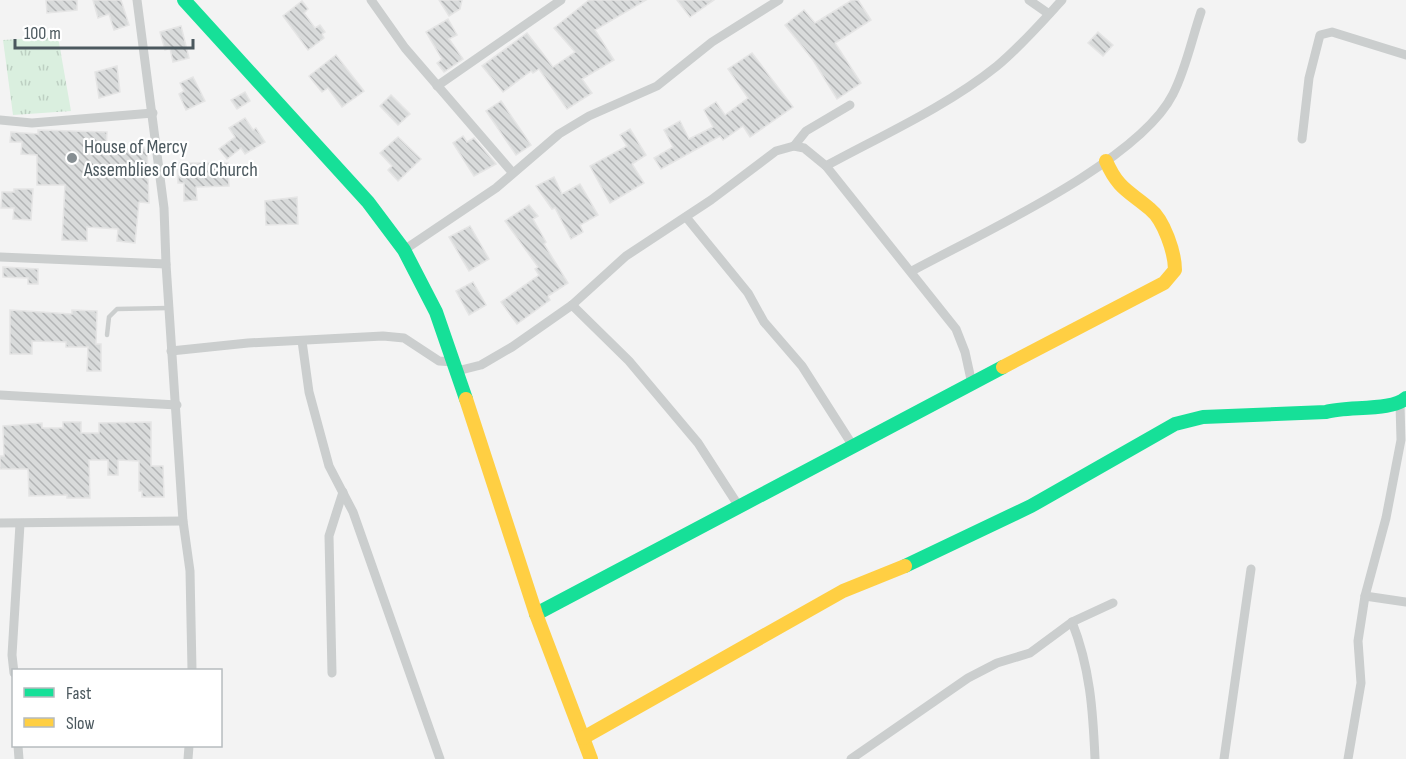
<svg xmlns="http://www.w3.org/2000/svg" width="1406" height="759" viewBox="0 0 1406 759" font-family="'Sofia Sans Condensed',sans-serif">
<defs>
<pattern id="park-tufts" width="24" height="20" patternUnits="userSpaceOnUse" patternTransform="scale(1.5)"><rect width="24" height="20" fill="#daefdf"/><path d="M3 7l-1-3M5 7V3M7 7l1-3M15 17l-1-3M17 17v-4M19 17l1-3" fill="none" stroke="#bdcfc2"/></pattern>
<pattern id="building-back-hatch" width="6" height="6" patternUnits="userSpaceOnUse" patternTransform="scale(1.5)"><rect width="6" height="6" fill="#d9dbdb"/><path d="M-1 5l2 2M0 0l6 6M5-1l2 2" fill="none" stroke="#b2b4b5"/></pattern>
</defs>
<rect width="100%" height="100%" fill="#f3f3f3"/>
<polygon fill="url(#park-tufts)" points="58,37 71,111 13,115 3,40"/>
<g fill="url(#building-back-hatch)" stroke="#e5e5e5" stroke-width="1.5">
<polygon points="46,0 77,0 77,10 47,13"/>
<polygon points="93,0 121,0 129,25 114,30 109,14 98,18"/>
<polygon points="439,0 462,0 460,9 449,16"/>
<polygon points="589,0 646,0 595,30 614,60 582,79 592,93 567,109 539,69 533,73 531,71 503,92 482,66 527,33 553,67 575,52 554,28"/>
<polygon points="677,0 714,0 690,17"/>
<polygon points="852,0 858,0 871,20 835,43 861,83 837,99 813,60 785,25 804,10 815,23"/>
<polygon points="302,1 308,9 304,13 315,28 320,25 325,32 322,34 324,38 308,50 283,16"/>
<polygon points="448,19 457,35 449,39 463,59 444,72 437,63 442,59 426,32"/>
<polygon points="181,26 189,58 173,62 170,48 165,50 160,32"/>
<polygon points="1098,32 1113,45 1103,56 1088,43"/>
<polygon points="752,53 793,107 750,137 743,126 723,140 720,136 661,169 654,158 673,147 664,130 680,121 689,139 713,127 704,110 716,102 725,115 748,98 728,69"/>
<polygon points="336,55 364,91 342,107 328,88 322,92 309,76"/>
<polygon points="117,66 120,92 99,98 95,72"/>
<polygon points="193,77 205,101 186,110 179,94 184,91 180,83"/>
<polygon points="245,92 250,101 237,109 231,100"/>
<polygon points="391,95 410,114 398,125 380,106"/>
<polygon points="501,101 531,145 516,155 486,111"/>
<polygon points="245,118 253,130 256,128 265,142 245,154 241,148 227,159 219,149 235,137 229,128"/>
<polygon points="630,129 646,155 632,164 644,183 610,203 590,166 627,146 620,135"/>
<polygon points="38,130 107,132 106,150 147,148 149,203 139,202 135,243 117,241 118,229 87,227 87,241 62,240 65,185 37,185 37,155 21,154 22,142 10,142 11,132 38,134"/>
<polygon points="463,136 467,142 474,138 496,164 474,176 453,143"/>
<polygon points="398,137 421,159 398,181 388,170 392,166 380,153"/>
<polygon points="178,163 228,163 229,186 196,187 197,200 184,201 184,183 178,183"/>
<polygon points="554,177 562,194 580,184 598,215 580,225 583,232 571,239 555,208 552,209 536,186"/>
<polygon points="14,189 33,189 31,220 13,219 14,208 1,208 2,192 14,192"/>
<polygon points="297,197 298,224 266,225 265,201"/>
<polygon points="529,205 538,216 533,219 546,242 544,244 568,283 548,296 550,300 517,324 501,302 539,275 535,269 538,267 505,221"/>
<polygon points="470,226 489,259 469,271 449,237"/>
<polygon points="3,267 38,269 38,284 28,284 28,278 3,277"/>
<polygon points="473,282 486,305 469,315 456,291"/>
<polygon points="10,310 72,314 72,310 97,311 96,344 101,344 101,371 87,371 88,347 66,347 66,342 32,341 32,354 10,354"/>
<polygon points="63,422 81,422 81,433 99,433 99,423 151,422 151,466 163,466 164,497 142,497 142,491 139,491 139,461 118,460 118,475 108,475 108,460 89,460 90,498 67,498 67,495 29,496 28,469 0,469 0,456 4,456 3,426 42,423 42,428 63,428"/>
</g>
<g fill="none" stroke-linecap="round" stroke-linejoin="round">
<polyline stroke="#cbcece" stroke-width="4.5" points="107,335 109,317 117,309 168,308"/>
<g stroke="#cbcece" stroke-width="9">
<polyline points="137,0 164,208 166,264 183,521 190,571 192,670"/>
<polyline points="371,0 405,48 512,172"/>
<polyline points="1029,0 1049,14"/>
<polyline points="437,86 561,0"/>
<polyline points="0,120 32,123 153,113"/>
<polyline points="1302,139 1309,78 1320,35 1332,32 1406,55"/>
<polyline points="794,146 806,131 850,105"/>
<path d="M826 166C883 135 946 107 997 66 1021 46 1041 23 1062 0"/>
<polyline points="686,217 748,293 764,322 802,366 853,446"/>
<polyline points="404,250 496,188 559,134 589,116 657,86 712,42 779,0"/>
<polyline points="0,257 166,264"/>
<path d="M912 271C980 234 1139 162 1173 94 1186 69 1192 38 1201 12"/>
<polyline points="572,305 629,361 698,443 738,505"/>
<polyline points="302,341 309,392 329,466 353,512 440,759"/>
<polyline points="171,351 248,343 383,336 404,338 439,361 454,362"/>
<polyline points="457,371 481,365 512,347 572,305 626,256 711,200 776,151 794,146 804,148 826,166 956,329 965,352 972,384"/>
<polyline points="0,395 177,405"/>
<polyline points="0,523 183,521"/>
<polyline points="1365,596 1406,602"/>
<path d="M1072 622C1090 667 1093 711 1095 759"/>
<polyline points="14,673 12,655 20,524"/>
<polyline points="332,673 329,536 343,492"/>
<polyline points="18,746 19,759"/>
<polyline points="188,759 189,746"/>
<polyline points="851,759 968,678 997,663 1030,653 1072,622 1113,603"/>
<polyline points="1224,759 1251,569"/>
<polyline points="1348,759 1361,683 1358,641 1365,596 1386,518 1401,440 1400,404"/>
</g>
<g stroke="#16e098" stroke-width="14">
<polyline points="184,0 368,202 404,250 436,312 466,399"/>
<path d="M905 566 1031 506 1175 424 1203 417 1326 412C1347 406 1393 411 1406 398"/>
<polyline points="536,614 1003,367"/>
</g>
<g stroke="#ffcf43" stroke-width="14">
<path d="M1003 367 1164 283 1175 270C1175 253 1164 220 1150 209 1129 191 1118 189 1106 161"/>
<polyline points="466,399 536,614 591,759"/>
<polyline points="583,738 843,591 905,566"/>
</g>
</g>
<circle fill="#868e92" stroke="#fff" stroke-width="2" cx="72" cy="158" r="6"/>
<g text-anchor="middle" stroke-width="4.5" stroke-linejoin="round" paint-order="stroke">
<g font-size="20" fill="#4b585e" stroke="#fff" text-anchor="start">
<text x="84" y="153">House of Mercy<tspan x="84" dy="23">Assemblies of God Church</tspan></text>
</g>
</g>
<rect x="12" y="669" width="210" height="78" fill="#ffffff" stroke="#b7bcbf" stroke-width="1.5"/>
<rect x="24" y="688" width="30" height="9" fill="#16e098" stroke="#b7bcbf" stroke-width="1.5"/>
<text x="66" y="699" font-size="18" fill="#4b585e">Fast</text>
<rect x="24" y="718" width="30" height="9" fill="#ffcf43" stroke="#b7bcbf" stroke-width="1.5"/>
<text x="66" y="729" font-size="18" fill="#4b585e">Slow</text>
<path d="M15 39v9h178v-9" fill="none" stroke="#4b585e" stroke-width="3"/>
<text x="24" y="39" font-size="18" fill="#4b585e" stroke="#ffffff" stroke-width="4.5" paint-order="stroke">100 m</text>
</svg>
